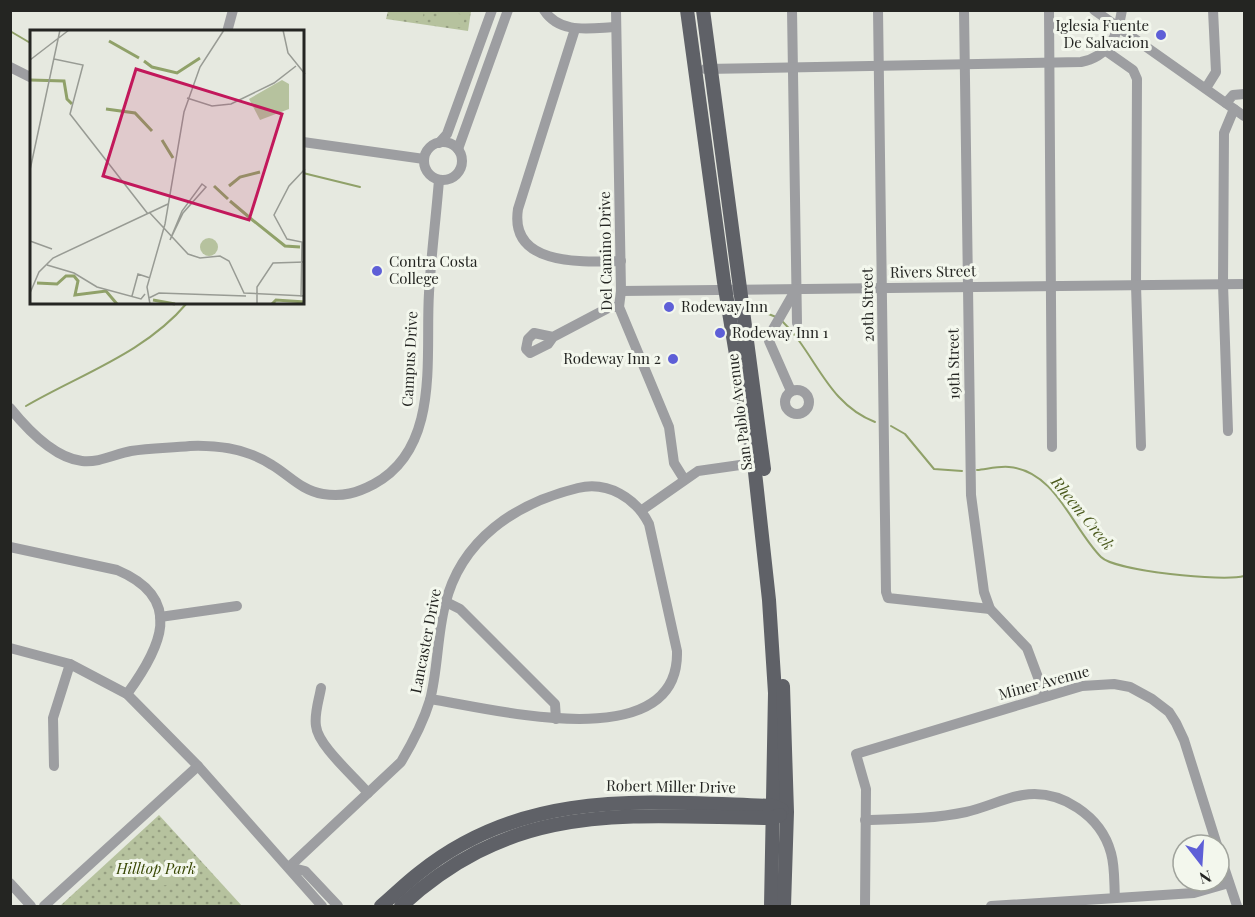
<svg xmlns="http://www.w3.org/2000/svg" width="1255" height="917" viewBox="0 0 1255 917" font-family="'Playfair Display',serif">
<defs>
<pattern id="park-dots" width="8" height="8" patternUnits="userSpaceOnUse" patternTransform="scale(1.5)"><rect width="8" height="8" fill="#b6c29e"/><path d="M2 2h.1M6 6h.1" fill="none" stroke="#949d80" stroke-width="1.8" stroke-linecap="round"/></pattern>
</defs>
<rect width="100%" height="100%" fill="#e6e9e0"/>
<g fill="url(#park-dots)">
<polygon points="388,11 471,11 468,31 386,19"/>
<polygon points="159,815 242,906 60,906"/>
</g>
<g fill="#b6c29e">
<polygon points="397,11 424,11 422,22 396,18"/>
<polygon points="439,11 465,15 463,28 437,24"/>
<polygon points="171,867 174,884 159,886 157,869"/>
</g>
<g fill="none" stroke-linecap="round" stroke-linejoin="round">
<g stroke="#90a169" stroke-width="2">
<polyline points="10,31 32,44"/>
<polyline points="303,173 360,187"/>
<polyline points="751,307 776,317"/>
<path d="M781 320C816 353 826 403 875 422"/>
<path d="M26 406C81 374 145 353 187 303"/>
<polyline points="891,426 905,434 934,469 962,471"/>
<path d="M977 470C987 469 999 466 1009 467 1056 471 1072 528 1101 557 1115 571 1224 582 1244 576"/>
</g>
<g stroke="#9d9ea1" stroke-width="10">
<path d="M544 10C560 35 591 28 616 27"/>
<polyline points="616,10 621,291 619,307 669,427 674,463 684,479"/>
<polyline points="792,10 797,323"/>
<polyline points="878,10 886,592 888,598 990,609"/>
<polyline points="964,10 971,495 984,592 990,609 1027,648 1045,696"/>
<polyline points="1049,10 1052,447"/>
<polyline points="1094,10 1244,116"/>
<path d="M575 29 518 209C509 267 584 262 621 261"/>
<polyline points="227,32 233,10"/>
<polyline points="1106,51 1133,70 1137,79 1136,285 1141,446"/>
<polyline points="10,67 32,78"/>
<path d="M705 69 1081 62C1108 57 1118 36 1122 10"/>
<polyline points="1206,88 1216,72 1213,10"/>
<polyline points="1226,103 1233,95 1244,94"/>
<circle cx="443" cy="161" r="19"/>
<polyline points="303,142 424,159"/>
<polyline points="439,143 447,134 492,10"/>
<polyline points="458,149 508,10"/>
<polyline points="621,291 1244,284"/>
<polyline points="553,337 534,333 528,339 526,349 530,353 548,344 553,337 610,307 619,307"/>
<circle cx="797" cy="402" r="12"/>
<polyline points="791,391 769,341 772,331 796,289"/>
<path d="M10 408C27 429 55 458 82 461 99 463 115 454 131 451 150 448 170 448 190 446 218 445 248 449 272 465 289 475 302 491 323 494 343 497 357 493 374 484 441 448 425 356 429 293 431 256 436 218 439 180"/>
<polyline points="1228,431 1223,284 1224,133 1234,109"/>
<polyline points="642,510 698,471 754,463"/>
<path d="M10 547 117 570C186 599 160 649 127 694"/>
<polyline points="446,602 460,609 555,704 556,719"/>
<polyline points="160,617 237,606"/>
<polyline points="10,648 70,664 127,694 198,766 322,906"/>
<path d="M321 688C319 700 314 714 316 726 318 746 355 777 368 793"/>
<polyline points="54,766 53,718 70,664"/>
<path d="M865 820C899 819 933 819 966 812 985 808 1004 798 1023 795 1061 789 1101 816 1111 853 1115 867 1114 883 1115 898"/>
<polyline points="1219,852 1237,906"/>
<path d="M289 867 401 762C413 742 423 723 430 700 438 669 437 636 445 605 461 539 516 503 578 488 608 481 636 498 649 524L677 651C680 759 490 708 430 699"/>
<polyline points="289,867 305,871 338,906"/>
<polyline points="10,883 31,906"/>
<polyline points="44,906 198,766"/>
<polyline points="865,906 866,789 856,754 1082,686 1114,684 1130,687 1152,699 1169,712 1176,723 1184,740 1217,845"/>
<polyline points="991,906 1194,893 1229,883"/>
</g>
<g stroke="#5f6167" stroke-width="14">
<polyline points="687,10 724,282 754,463 769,600 775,693 771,906"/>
<polyline points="703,10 764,469"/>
<polyline points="783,686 787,812 784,906"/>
<path d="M381 906C394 895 406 883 419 873 526 787 646 802 773 806L782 810"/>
<path d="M401 906C519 798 628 817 773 818L780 815"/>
</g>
</g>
<g fill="#5e5fd7" stroke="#f3f7ed" stroke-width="2">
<circle cx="1161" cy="35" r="6"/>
<circle cx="377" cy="271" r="6"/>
<circle cx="669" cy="307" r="6"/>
<circle cx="720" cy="333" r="6"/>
<circle cx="673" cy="359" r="6"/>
</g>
<g text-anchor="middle" stroke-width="6" stroke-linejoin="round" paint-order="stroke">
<g font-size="15" fill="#242522" stroke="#f3f7ed" text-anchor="start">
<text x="1149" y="31" text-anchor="end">Iglesia Fuente<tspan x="1149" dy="17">De Salvacion</tspan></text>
<text x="389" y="267">Contra Costa<tspan x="389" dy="17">College</tspan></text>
<text x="681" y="312">Rodeway Inn</text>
<text x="732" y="338">Rodeway Inn 1</text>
<text x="661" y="364" text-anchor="end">Rodeway Inn 2</text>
</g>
<g font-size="15" fill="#242522" stroke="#f3f7ed">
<text transform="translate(606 251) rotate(-91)" y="5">Del Camino Drive</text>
<text transform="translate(933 272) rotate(-1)" y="5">Rivers Street</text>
<text transform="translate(868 305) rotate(-91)" y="5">20th Street</text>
<text transform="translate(410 359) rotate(-87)" y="5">Campus Drive</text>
<text transform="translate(954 364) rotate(-91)" y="5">19th Street</text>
<text transform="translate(740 412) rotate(-97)" y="5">San Pablo Avenue</text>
<text transform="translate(426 641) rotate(-79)" y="5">Lancaster Drive</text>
<text transform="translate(1044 683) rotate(-15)" y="5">Miner Avenue</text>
<text transform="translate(671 787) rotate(1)" y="5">Robert Miller Drive</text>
</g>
<g font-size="15" font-style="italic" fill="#374602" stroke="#f3f7ed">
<text x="156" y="874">Hilltop Park</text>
</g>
<g font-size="16" font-style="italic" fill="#4b5a1d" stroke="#f3f7ed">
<text transform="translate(1083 513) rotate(51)" y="6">Rheem Creek</text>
</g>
</g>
<g transform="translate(30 30)">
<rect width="274" height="274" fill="#e6e9e0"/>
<path d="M252 50 259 54V79L230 90 219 69Z" fill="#b6c29e"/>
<path d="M170 217a9 9 0 1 1 18 0a9 9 0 1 1-18 0Z" fill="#b6c29e"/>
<path fill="none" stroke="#90a169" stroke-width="3" d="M79 11 109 28M114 31 122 37 147 43 170 28M0 50 34 51 37 69 42 74M76 79 105 83 122 101M132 110 143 128M184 156 198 169M199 156 210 147 230 142M200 171 219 187M220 188 255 216 270 217M7 253 27 254 36 246H44L48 251 45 265 76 261 87 274M123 270 145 274M242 274 246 270 275 272"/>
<path fill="none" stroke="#989b94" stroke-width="1.5" d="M253 0 258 23 275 44M24 29 53 35 40 84 118 184M0 30 39 0M157 68 182 76 201 74 244 53 266 36M0 140 30 0M172 154 176 157 153 183 140 210 152 181ZM119 182 158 224 170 228 190 226 199 231 214 263 275 266M0 211 22 219M17 235 44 243 67 257 111 269 115 264M0 263 9 242 23 228 138 174M102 266 108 244 120 248M271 267 272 212 257 209 244 185 259 156 275 139M119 268 129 263 216 266M120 274 117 257 135 194 154 82 170 37 194 0M227 274V257L243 233 275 232"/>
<path fill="#c2185b" fill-opacity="0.15" stroke="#c2185b" stroke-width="3" d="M106 39 252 84 219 190 73 146Z"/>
<rect width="274" height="274" fill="none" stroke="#242522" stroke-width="3"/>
</g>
<rect width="1255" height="917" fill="none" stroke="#242522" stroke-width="24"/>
<g transform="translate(1201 863) rotate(163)"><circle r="28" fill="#f3f7ed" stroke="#a0a39c" stroke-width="1.5"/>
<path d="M0-4.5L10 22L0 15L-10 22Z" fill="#5e5fd7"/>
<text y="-9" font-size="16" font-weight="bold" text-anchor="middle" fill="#242522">N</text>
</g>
</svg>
